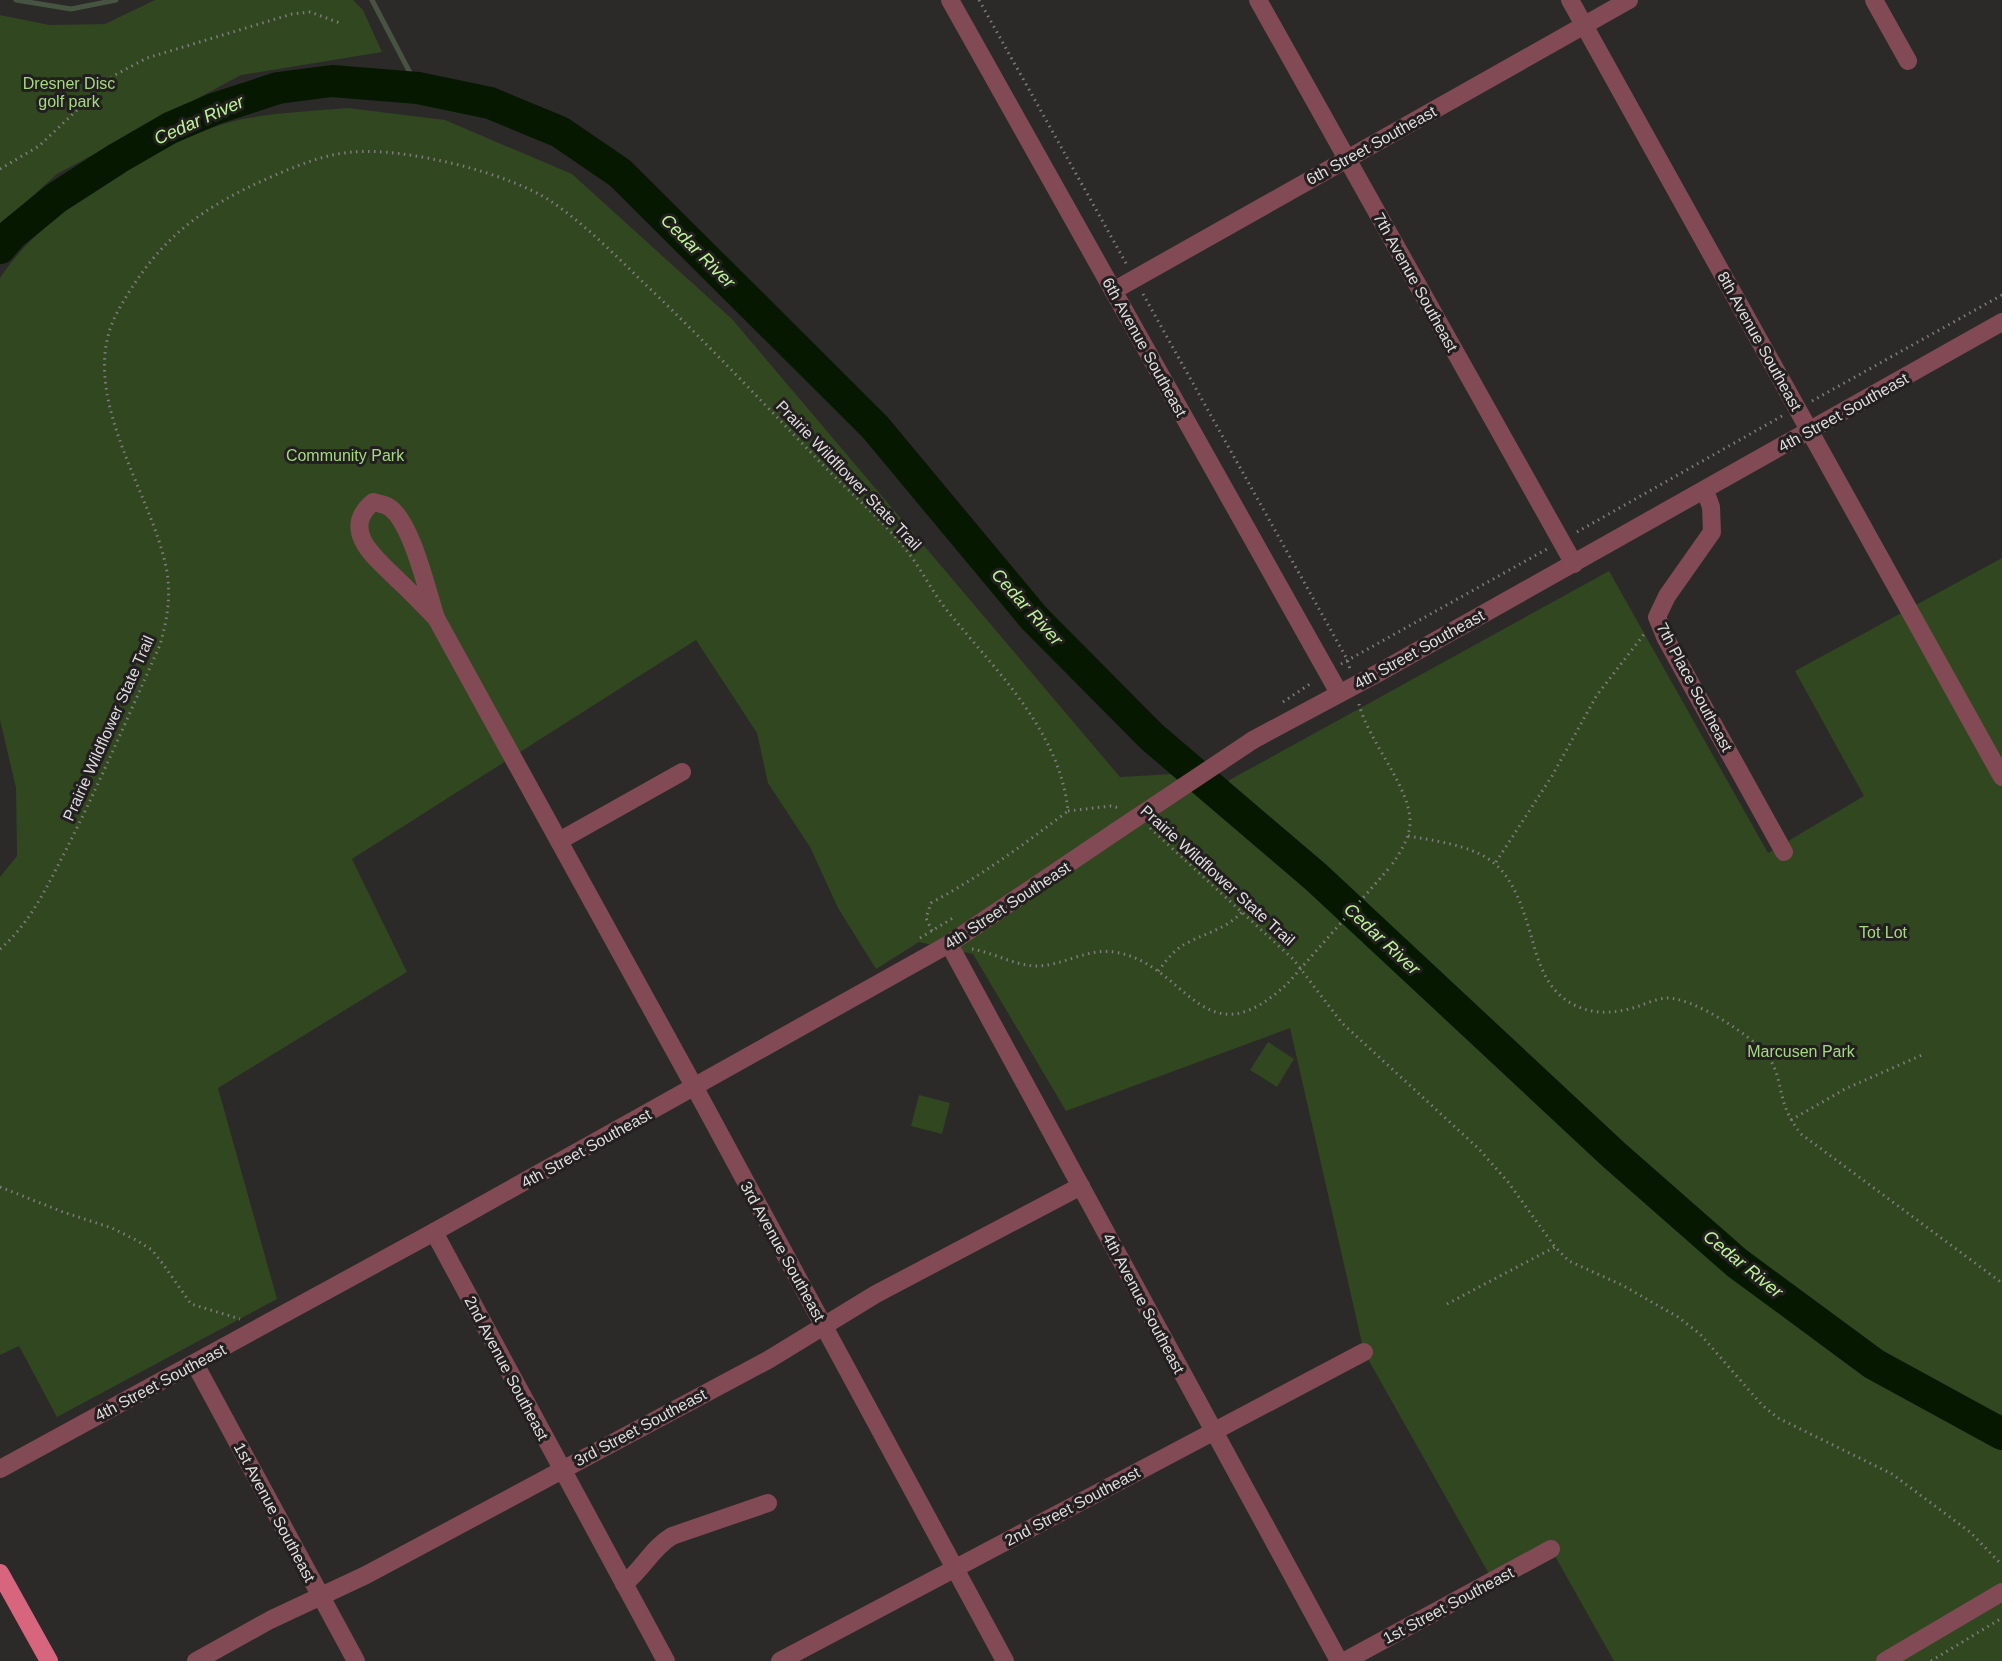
<svg xmlns="http://www.w3.org/2000/svg" width="2002" height="1661" viewBox="0 0 2002 1661" font-family="Arial,sans-serif">
<rect width="100%" height="100%" fill="#2c2929"/>
<g fill="#304720">
<polygon points="155,0 353,0 363,10 382,52 241,75 57,174 0,226 0,15 50,25 105,24"/>
<path d="M348 108 445 120 572 174 732 319 1120 777 1190 773 1206 793 1609 571 1768 853 1864 796 1795 671 2002 558V1661H1614L1551 1549 1493 1581 1364 1352 1290 1028 1066 1111 973 954 919 942 876 969 838 908 810 847 768 783 757 733 696 640 352 859 407 972 218 1088 277 1299 57 1417 19 1346 0 1355V877L17 856 16 788 0 720V278C42 212 171 132 248 118 281 112 315 111 348 108Z"/>
<polygon points="1268,1042 1294,1059 1277,1087 1250,1070"/>
<polygon points="919,1095 950,1103 942,1134 911,1126"/>
</g>
<g fill="none" stroke-linecap="round" stroke-linejoin="round">
<g stroke="#475442" stroke-width="5">
<polyline points="16,0 71,9 116,0"/>
<polyline points="372,0 418,88"/>
</g>
<polyline stroke="#061900" stroke-width="32" points="0,248 12,234 56,198 118,158 170,128 214,109 278,88 332,81 418,88 490,103 560,132 620,173 875,427 1034,618 1152,737 1316,877 1614,1155 1737,1263 1874,1364 2002,1434"/>
<g stroke="#7e7c7c" stroke-width="3" stroke-dasharray="1.5 4.5" stroke-linecap="butt">
<polyline points="979,0 1127,265"/>
<polyline points="0,169 39,146 113,76 147,58 292,14 310,12 340,23"/>
<polyline points="1143,294 1347,659 1350,669"/>
<polyline points="1812,401 2002,295"/>
<polyline points="1577,532 1782,416"/>
<polyline points="1341,664 1547,549"/>
<polyline points="1283,702 1313,682"/>
<path d="M1359 704C1368 741 1412 789 1410 824 1409 840 1399 854 1391 866"/>
<polyline points="1068,811 1111,806 1120,808"/>
<polyline points="1150,828 1293,959 1342,1023 1479,1149 1508,1182 1555,1247 1569,1261 1622,1285 1678,1317 1700,1334 1762,1405 1778,1418 1892,1474 1970,1532 2002,1565"/>
<path d="M1408 836C1495 850 1510 859 1534 946 1539 964 1547 985 1562 997 1586 1016 1612 1015 1639 1006 1647 1003 1657 999 1665 998 1691 996 1751 1035 1767 1055 1779 1070 1779 1089 1785 1106 1789 1117 1794 1125 1801 1134L2002 1283"/>
<polyline points="1496,862 1552,776 1597,695 1645,633"/>
<path d="M932 931 926 918 931 903C982 875 1022 846 1068 811"/>
<polyline points="920,938 953,918"/>
<path d="M0 949C32 922 49 882 68 846 101 780 130 712 160 645 167 620 171 598 167 572 153 492 72 391 119 309 159 238 200 208 273 176 299 165 325 154 353 152 404 147 510 173 552 202 587 226 616 256 646 285 706 342 763 403 821 463 848 491 878 516 903 546 919 565 930 588 945 608 994 669 1060 730 1068 811"/>
<path d="M972 949C995 953 1015 966 1038 966 1064 965 1088 948 1114 952 1188 963 1202 1064 1288 983"/>
<path d="M1158 971C1167 960 1175 948 1189 942 1208 932 1226 929 1242 912"/>
<polyline points="1791,1120 1845,1089 1922,1055"/>
<polyline points="0,1187 63,1212 112,1228 136,1240 152,1250 163,1264 191,1304 240,1319"/>
<polyline points="1447,1304 1555,1247"/>
<polyline points="1931,1661 2002,1618"/>
</g>
<g stroke="#814a54" stroke-width="18">
<polyline points="950,0 1339,693"/>
<polyline points="1258,0 1574,564"/>
<polyline points="1570,0 2002,777"/>
<polyline points="1874,0 1908,61"/>
<polyline points="1113,291 1629,0"/>
<polyline points="1705,490 1711,507 1712,532 1667,596 1657,617 1666,639 1784,852"/>
<path d="M436 618C423 605 412 593 399 581 377 559 339 531 373 502 377 503 383 504 387 506 411 518 427 591 436 618L695 1088 1005 1661"/>
<polyline points="1253,740 1380,672 2002,322"/>
<polyline points="559,841 682,772"/>
<polyline points="949,944 1339,1661"/>
<polyline points="434,1232 666,1661"/>
<polyline points="195,1364 356,1661"/>
<polyline points="0,1469 434,1232 949,944 1115,832"/>
<path d="M624 1584C643 1569 652 1548 672 1536L768 1503"/>
<polyline points="196,1661 270,1620 366,1575 768,1360 876,1294 1081,1186"/>
<polyline points="780,1661 1364,1352"/>
<polyline points="1345,1661 1551,1549"/>
<polyline points="1885,1661 2002,1592"/>
</g>
<polyline stroke="#d6657d" stroke-width="18" points="0,1573 49,1661"/>
<polyline stroke="#7e7c7c" stroke-width="3" stroke-dasharray="1.5 4.5" stroke-linecap="butt" points="1288,983 1391,866"/>
<polyline stroke="#814a54" stroke-width="18" points="1115,832 1253,740"/>
</g>
<g text-anchor="middle" stroke-width="6" stroke-linejoin="round" paint-order="stroke">
<g font-size="16" fill="#a3db7c" stroke="#231f20">
<text x="69" y="89">Dresner Disc<tspan x="69" dy="18">golf park</tspan></text>
<text x="345" y="461">Community Park</text>
<text x="1883" y="938">Tot Lot</text>
<text x="1801" y="1057">Marcusen Park</text>
</g>
<g font-size="16" fill="#dfdddd" stroke="#231f20">
<text transform="translate(1371 145) rotate(-29)" y="6">6th Street Southeast</text>
<text transform="translate(1416 282) rotate(61)" y="6">7th Avenue Southeast</text>
<text transform="translate(1760 341) rotate(61)" y="6">8th Avenue Southeast</text>
<text transform="translate(1145 347) rotate(61)" y="6">6th Avenue Southeast</text>
<text transform="translate(1843 412) rotate(-29)" y="6">4th Street Southeast</text>
<text transform="translate(849 475) rotate(46)" y="6">Prairie Wildflower State Trail</text>
<text transform="translate(1419 649) rotate(-29)" y="6">4th Street Southeast</text>
<text transform="translate(1695 687) rotate(62)" y="6">7th Place Southeast</text>
<text transform="translate(108 728) rotate(-66)" y="6">Prairie Wildflower State Trail</text>
<text transform="translate(1218 875) rotate(42)" y="6">Prairie Wildflower State Trail</text>
<text transform="translate(1007 905) rotate(-33)" y="6">4th Street Southeast</text>
<text transform="translate(586 1148) rotate(-29)" y="6">4th Street Southeast</text>
<text transform="translate(783 1251) rotate(61)" y="6">3rd Avenue Southeast</text>
<text transform="translate(1144 1303) rotate(62)" y="6">4th Avenue Southeast</text>
<text transform="translate(507 1368) rotate(62)" y="6">2nd Avenue Southeast</text>
<text transform="translate(160 1382) rotate(-28)" y="6">4th Street Southeast</text>
<text transform="translate(640 1427) rotate(-28)" y="6">3rd Street Southeast</text>
<text transform="translate(1072 1506) rotate(-28)" y="6">2nd Street Southeast</text>
<text transform="translate(275 1512) rotate(62)" y="6">1st Avenue Southeast</text>
<text transform="translate(1448 1605) rotate(-28)" y="6">1st Street Southeast</text>
</g>
<g font-size="18" font-style="italic" fill="#bbf595" stroke="#231f20">
<text transform="translate(199 120) rotate(-24)" y="6">Cedar River</text>
<text transform="translate(698 251) rotate(45)" y="6">Cedar River</text>
<text transform="translate(1027 607) rotate(48)" y="6">Cedar River</text>
<text transform="translate(1382 939) rotate(43)" y="6">Cedar River</text>
<text transform="translate(1743 1264) rotate(39)" y="6">Cedar River</text>
</g>
</g>
</svg>
